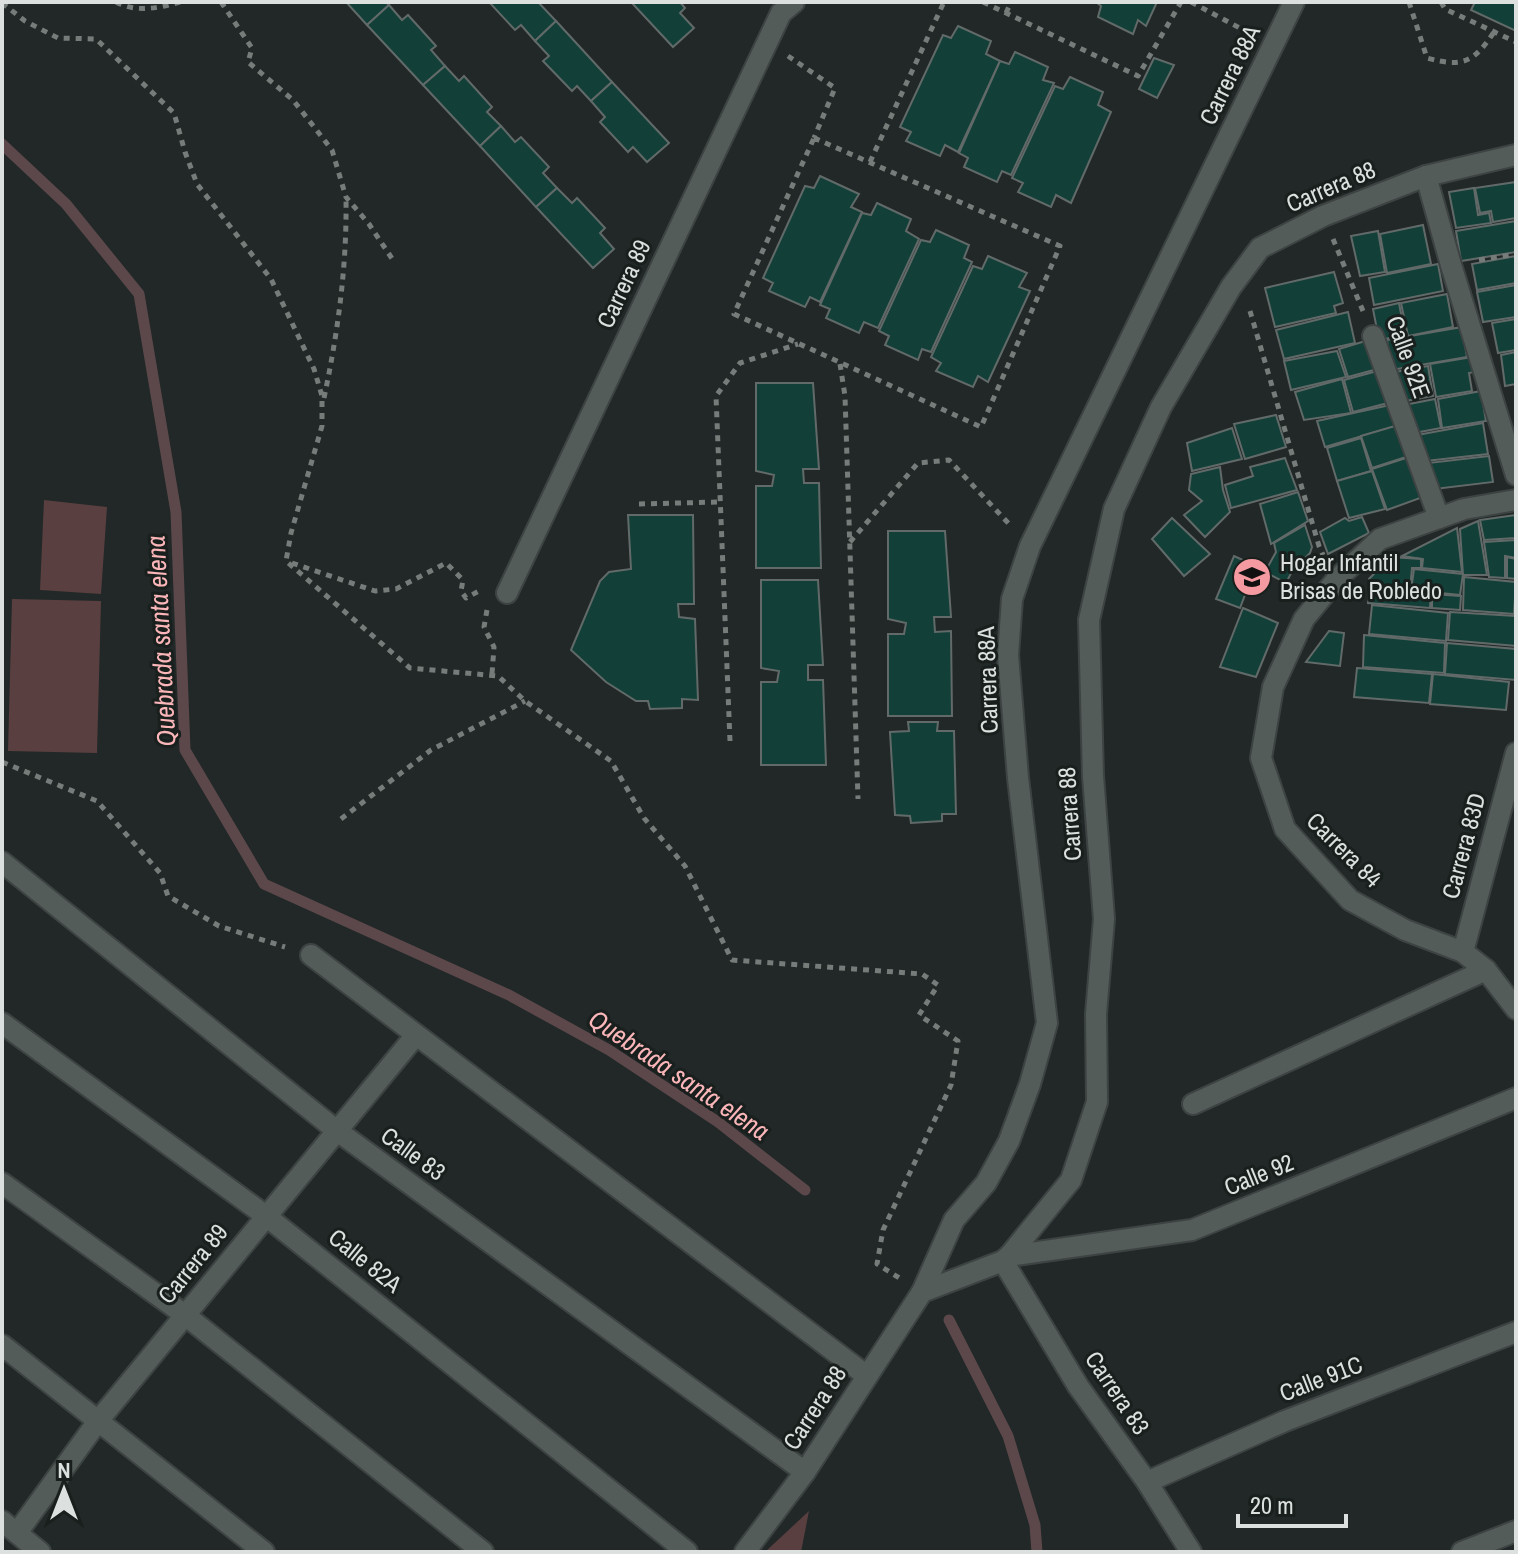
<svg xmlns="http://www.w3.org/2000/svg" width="1518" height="1554" viewBox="0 0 1518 1554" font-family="'Archivo Narrow',sans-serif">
<rect width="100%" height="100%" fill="#212827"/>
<g fill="#593f40">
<polygon points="44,500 107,507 101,594 40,590"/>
<polygon points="12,599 101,601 97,753 8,751"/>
<polygon points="809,1511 801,1552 765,1552"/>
</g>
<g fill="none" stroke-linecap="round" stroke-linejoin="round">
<g stroke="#5c484b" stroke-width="11">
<polyline points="2,144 66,204 139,294 176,512 185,750 264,884 509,995 609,1050 718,1122 805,1190"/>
<polyline points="949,1320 1008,1436 1035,1525 1037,1552"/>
</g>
</g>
<g fill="#123f38" stroke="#616a68" stroke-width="2">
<polygon points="346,2 386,2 389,5 367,25"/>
<polygon points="489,2 538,2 556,21 535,41 521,25 515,30"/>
<polygon points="631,2 680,2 685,8 680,13 694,28 673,47"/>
<polygon points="1096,2 1157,2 1146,26 1138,20 1133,34 1098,17 1101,6"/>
<polygon points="1475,2 1516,2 1516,31 1471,10"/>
<polygon points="389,5 402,20 408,15 436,46 431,50 445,66 423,85 367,25"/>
<polygon points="556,21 612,82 591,101 577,86 572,91 543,61 549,56 535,41"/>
<polygon points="958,26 991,41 986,54 1000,61 958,152 945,145 940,156 906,141 911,132 900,127 943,35 951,38"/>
<polygon points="1015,52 1048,67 1043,80 1054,83 1011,175 1002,171 997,182 964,167 968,158 959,153 1000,61 1009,64"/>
<polygon points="1154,58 1174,65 1157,98 1139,89"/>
<polygon points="445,66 459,81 464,76 492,107 487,112 501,126 480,146 423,85"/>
<polygon points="1070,77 1103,92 1098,105 1111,112 1071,203 1056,195 1051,207 1018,192 1023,183 1012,178 1055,86 1063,89"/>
<polygon points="612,82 669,143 647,162 633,147 628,152 600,122 605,117 591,101"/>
<polygon points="501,126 515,142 521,137 549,167 543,173 557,188 536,207 480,146"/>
<polygon points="820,176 859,194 851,207 862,212 820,302 810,297 805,307 769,291 773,283 763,278 805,186 814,188"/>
<polygon points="1516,182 1516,218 1493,222 1491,211 1480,213 1475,188"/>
<polygon points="557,188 572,203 577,198 605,228 600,233 614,249 593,268 536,207"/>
<polygon points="1474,188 1478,215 1489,213 1491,223 1456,228 1449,192"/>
<polygon points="877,203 911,219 906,231 919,239 878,328 864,322 859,333 826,318 830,309 820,305 862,213 871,215"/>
<polygon points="1516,221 1516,252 1461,261 1456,231"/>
<polygon points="1423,225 1431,264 1387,273 1380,234"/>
<polygon points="936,230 969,245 964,258 972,262 931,352 922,349 918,360 885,345 889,336 879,331 921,240 930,242"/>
<polygon points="1378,231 1385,272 1360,276 1351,236"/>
<polygon points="988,256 1027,273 1019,287 1030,291 988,382 978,376 973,387 936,371 941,363 931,357 973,266 982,269"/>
<polygon points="1516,256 1516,283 1477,290 1472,264"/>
<polygon points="1438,264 1443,291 1374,305 1369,278"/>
<polygon points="1334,272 1343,303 1334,306 1336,313 1275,327 1265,288"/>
<polygon points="1516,285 1516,317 1483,322 1477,292"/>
<polygon points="1447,294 1453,327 1408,336 1401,303"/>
<polygon points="1399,303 1405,335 1379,340 1373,309"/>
<polygon points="1348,312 1355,343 1284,359 1276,330"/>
<polygon points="1516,319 1516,350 1498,353 1492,323"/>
<polygon points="1462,327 1467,357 1391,370 1387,340"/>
<polygon points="1372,339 1381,368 1348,377 1339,349"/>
<polygon points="1337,351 1346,377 1291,390 1284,361"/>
<polygon points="1516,352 1516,384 1505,386 1501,355"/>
<polygon points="1472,357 1474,372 1469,373 1472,391 1436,397 1430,364"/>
<polygon points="1428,366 1433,396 1400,402 1395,372"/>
<polygon points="1381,370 1388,403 1353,412 1344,380"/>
<polygon points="1342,379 1351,413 1304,420 1295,392"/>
<polygon points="756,383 813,383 819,469 803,469 804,483 819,483 821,568 756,568 756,486 772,486 774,475 756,471"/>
<polygon points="1481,391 1486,421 1442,428 1438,399"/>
<polygon points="1435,399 1441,428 1409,434 1404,405"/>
<polygon points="1390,405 1396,426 1325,447 1317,421"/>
<polygon points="1276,415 1286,447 1245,459 1234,424"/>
<polygon points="1483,423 1488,454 1426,461 1417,435"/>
<polygon points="1395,426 1406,457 1372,468 1361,436"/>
<polygon points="1232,428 1242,459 1192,471 1187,443"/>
<polygon points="1361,438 1371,471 1337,481 1327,448"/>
<polygon points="1489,456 1493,482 1435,489 1428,463"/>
<polygon points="1409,457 1423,497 1387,510 1372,469"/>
<polygon points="1285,458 1297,490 1231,508 1225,485 1253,476 1250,467"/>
<polygon points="1220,467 1223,490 1230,512 1205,537 1184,515 1202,501 1189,490 1191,474"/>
<polygon points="1372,471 1385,509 1349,518 1337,481"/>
<polygon points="1298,492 1308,521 1271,544 1260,504"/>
<polygon points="628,515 693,515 694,604 678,604 679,617 695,619 698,700 682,699 682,708 650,709 648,701 636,701 606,682 571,650 600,581 609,572 631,569"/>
<polygon points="1516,515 1516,538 1484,540 1480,520"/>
<polygon points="1362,517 1369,533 1328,554 1320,532 1345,518 1349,521"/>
<polygon points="1172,518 1210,554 1184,576 1152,539"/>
<polygon points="1478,521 1487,575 1463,575 1460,529"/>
<polygon points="1305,525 1312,547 1310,553 1301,562 1298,560 1286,583 1265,572 1276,552 1274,543"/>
<polygon points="1457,528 1462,572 1422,568 1423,559 1402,556"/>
<polygon points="888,531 945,531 951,617 934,617 935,632 951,631 952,716 888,716 888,634 904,634 906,623 888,619"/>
<polygon points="1516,540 1516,558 1505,556 1505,578 1489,577 1484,542"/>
<polygon points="1234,556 1256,566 1240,608 1216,599"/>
<polygon points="1390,557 1421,559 1421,568 1412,568 1410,590 1369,586 1369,579"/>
<polygon points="1507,557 1516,559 1516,579 1507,578"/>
<polygon points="1414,569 1463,574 1460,595 1411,590"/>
<polygon points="1464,577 1516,582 1514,614 1463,610"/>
<polygon points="761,580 818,580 823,665 808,665 808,680 823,680 826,765 761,765 761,682 777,682 779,671 761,668"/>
<polygon points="1369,589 1431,593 1430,608 1368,603"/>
<polygon points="1432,594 1461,596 1460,610 1432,608"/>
<polygon points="1372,605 1448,613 1446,641 1369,634"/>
<polygon points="1243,608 1278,623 1256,677 1220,667"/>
<polygon points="1450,612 1516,616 1516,646 1448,640"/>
<polygon points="1329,631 1344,633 1340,666 1306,662"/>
<polygon points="1364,635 1445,643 1444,673 1363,667"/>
<polygon points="1447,643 1516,649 1516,680 1445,674"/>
<polygon points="1357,668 1432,674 1429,703 1354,697"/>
<polygon points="1433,674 1509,682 1506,710 1430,704"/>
<polygon points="908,722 938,722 937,731 954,731 956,814 942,814 942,821 911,823 910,816 895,815 890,732 909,731"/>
</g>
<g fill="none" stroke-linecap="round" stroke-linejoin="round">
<g stroke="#3d4342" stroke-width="24">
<g id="pedestrian">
<polyline points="2,862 336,1130 805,1472"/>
<polyline points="311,955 867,1376"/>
<polyline points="2,1023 266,1216 687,1552"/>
<polyline points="2,1183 185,1315 483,1552"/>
<polyline points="2,1345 264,1552"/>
</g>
</g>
<g stroke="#3d4342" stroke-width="24">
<g id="minor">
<polyline points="1426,176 1451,265 1516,475"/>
<polyline points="1373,336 1439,518"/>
<polyline points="1516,500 1464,509 1380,539 1336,580 1304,619 1273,687 1261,758 1285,829 1350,900 1405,930 1463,952 1486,970 1516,1009"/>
<polyline points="507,593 781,13 794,2"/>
<polyline points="1463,952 1516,753"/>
<polyline points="1193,1104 1486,970"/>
<polyline points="1009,1256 1192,1230 1516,1098"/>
<polyline points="1003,1261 1078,1386 1147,1482 1191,1552"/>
<polyline points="922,1292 954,1220 986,1183 1009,1141 1030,1084 1047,1023 1018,778 1008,655 1012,599 1030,546 1294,2"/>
<polyline points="1147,1482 1285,1421 1516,1332"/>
<polyline points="2,1521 40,1552"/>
<polyline points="17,1533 98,1421 416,1035"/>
<polyline points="1462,1552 1516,1531"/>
</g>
</g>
<g stroke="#3d4342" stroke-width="24">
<polyline id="tertiary" points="745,1552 805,1472 922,1292 1003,1261 1009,1256 1071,1180 1097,1102 1096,1014 1104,919 1093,776 1089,620 1114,509 1161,407 1231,287 1260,248 1323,216 1426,176 1516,155"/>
</g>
<g stroke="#767c7a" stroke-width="5" stroke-dasharray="6 6" stroke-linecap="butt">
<path d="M116 2C137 13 158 8 180 2"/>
<polyline points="221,2 252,48 248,62 293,100 332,150 346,197 369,224 395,263"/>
<polyline points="983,2 1138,76 1181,2"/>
<polyline points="1191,2 1251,34"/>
<path d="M1409 2 1427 58C1463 68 1474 62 1494 32"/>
<polyline points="1441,2 1445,9 1516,42"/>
<polyline points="2,3 25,21 58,38 96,39 174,113 185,152 197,184 271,279 314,369 322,396 322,426 291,533 286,561 410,668 498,676 525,701 611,761 644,818 685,866 732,960 922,974 938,985 919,1015 958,1041 951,1085 883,1230 877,1264 901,1279"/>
<polyline points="1006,13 1011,2"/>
<polyline points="788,56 835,88 814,138"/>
<polygon points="814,138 1060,246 981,427 734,314"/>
<polyline points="870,162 944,2"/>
<polyline points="1333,239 1363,311"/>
<polyline points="1479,260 1516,254"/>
<polyline points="1250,311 1319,546 1323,555"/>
<polyline points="840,364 845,396 858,799"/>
<path d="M324 398C338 332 347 266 346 198"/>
<polyline points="639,504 720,502"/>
<polyline points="850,542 918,463 949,460 1010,525"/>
<polyline points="292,563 375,591 396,589 446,563 463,580 461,591 466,598 481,590"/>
<polyline points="487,610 484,627 494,647 492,674"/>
<polyline points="730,741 716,396 740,363 798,344"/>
<polyline points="2,762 97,801 160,873 168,896 219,926 285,947"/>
<polyline points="341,819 431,750 525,701"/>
</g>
<use href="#pedestrian" stroke="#545c5a" stroke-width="20"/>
<use href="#minor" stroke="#545c5a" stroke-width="20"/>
<use href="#tertiary" stroke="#545c5a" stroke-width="20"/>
</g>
<defs>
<g id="school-disc" transform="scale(2)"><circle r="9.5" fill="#f49aa0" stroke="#181f1d"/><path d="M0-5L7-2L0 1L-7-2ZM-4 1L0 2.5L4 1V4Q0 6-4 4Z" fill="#111"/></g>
</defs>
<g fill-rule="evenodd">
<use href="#school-disc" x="1252" y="577"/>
</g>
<g text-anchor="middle" stroke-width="6" stroke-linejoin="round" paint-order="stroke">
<g font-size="24" fill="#dce1df" stroke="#181f1d">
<text transform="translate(1230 75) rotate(-64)" y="8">Carrera 88A</text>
<text transform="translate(1331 187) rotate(-23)" y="8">Carrera 88</text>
<text transform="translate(624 284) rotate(-65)" y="8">Carrera 89</text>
<text transform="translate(1408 357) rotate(70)" y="8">Calle 92E</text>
<text transform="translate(988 680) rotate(-92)" y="8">Carrera 88A</text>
<text transform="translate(1070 814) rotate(-94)" y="8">Carrera 88</text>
<text transform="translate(1464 846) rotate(-75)" y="8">Carrera 83D</text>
<text transform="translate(1344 850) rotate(45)" y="8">Carrera 84</text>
<text transform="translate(413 1154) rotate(36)" y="8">Calle 83</text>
<text transform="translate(1259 1175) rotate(-22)" y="8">Calle 92</text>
<text transform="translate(365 1261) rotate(39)" y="8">Calle 82A</text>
<text transform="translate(193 1264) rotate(-51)" y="8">Carrera 89</text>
<text transform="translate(1321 1379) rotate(-21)" y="8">Calle 91C</text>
<text transform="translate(1117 1393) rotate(56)" y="8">Carrera 83</text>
<text transform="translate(815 1408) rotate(-57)" y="8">Carrera 88</text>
</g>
<g font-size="24" fill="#dce1df" stroke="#181f1d" text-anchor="start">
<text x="1280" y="571">Hogar Infantil<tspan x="1280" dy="28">Brisas de Robledo</tspan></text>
</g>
<g font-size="26" font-style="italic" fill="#fbb6b9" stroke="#181f1d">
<text transform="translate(161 641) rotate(-93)" y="9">Quebrada santa elena</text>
<text transform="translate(679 1075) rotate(34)" y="9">Quebrada santa elena</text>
</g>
</g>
<rect width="1518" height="1554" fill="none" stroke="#dce1df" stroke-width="8"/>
<g transform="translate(64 1490)" stroke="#181f1d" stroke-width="6" paint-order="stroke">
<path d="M0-6L14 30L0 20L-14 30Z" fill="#dce1df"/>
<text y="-12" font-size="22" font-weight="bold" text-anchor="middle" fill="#dce1df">N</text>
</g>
<path d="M1238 1514v12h108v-12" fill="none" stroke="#dce1df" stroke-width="4"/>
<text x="1250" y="1514" font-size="24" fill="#dce1df" stroke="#181f1d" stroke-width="6" paint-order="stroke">20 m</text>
</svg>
